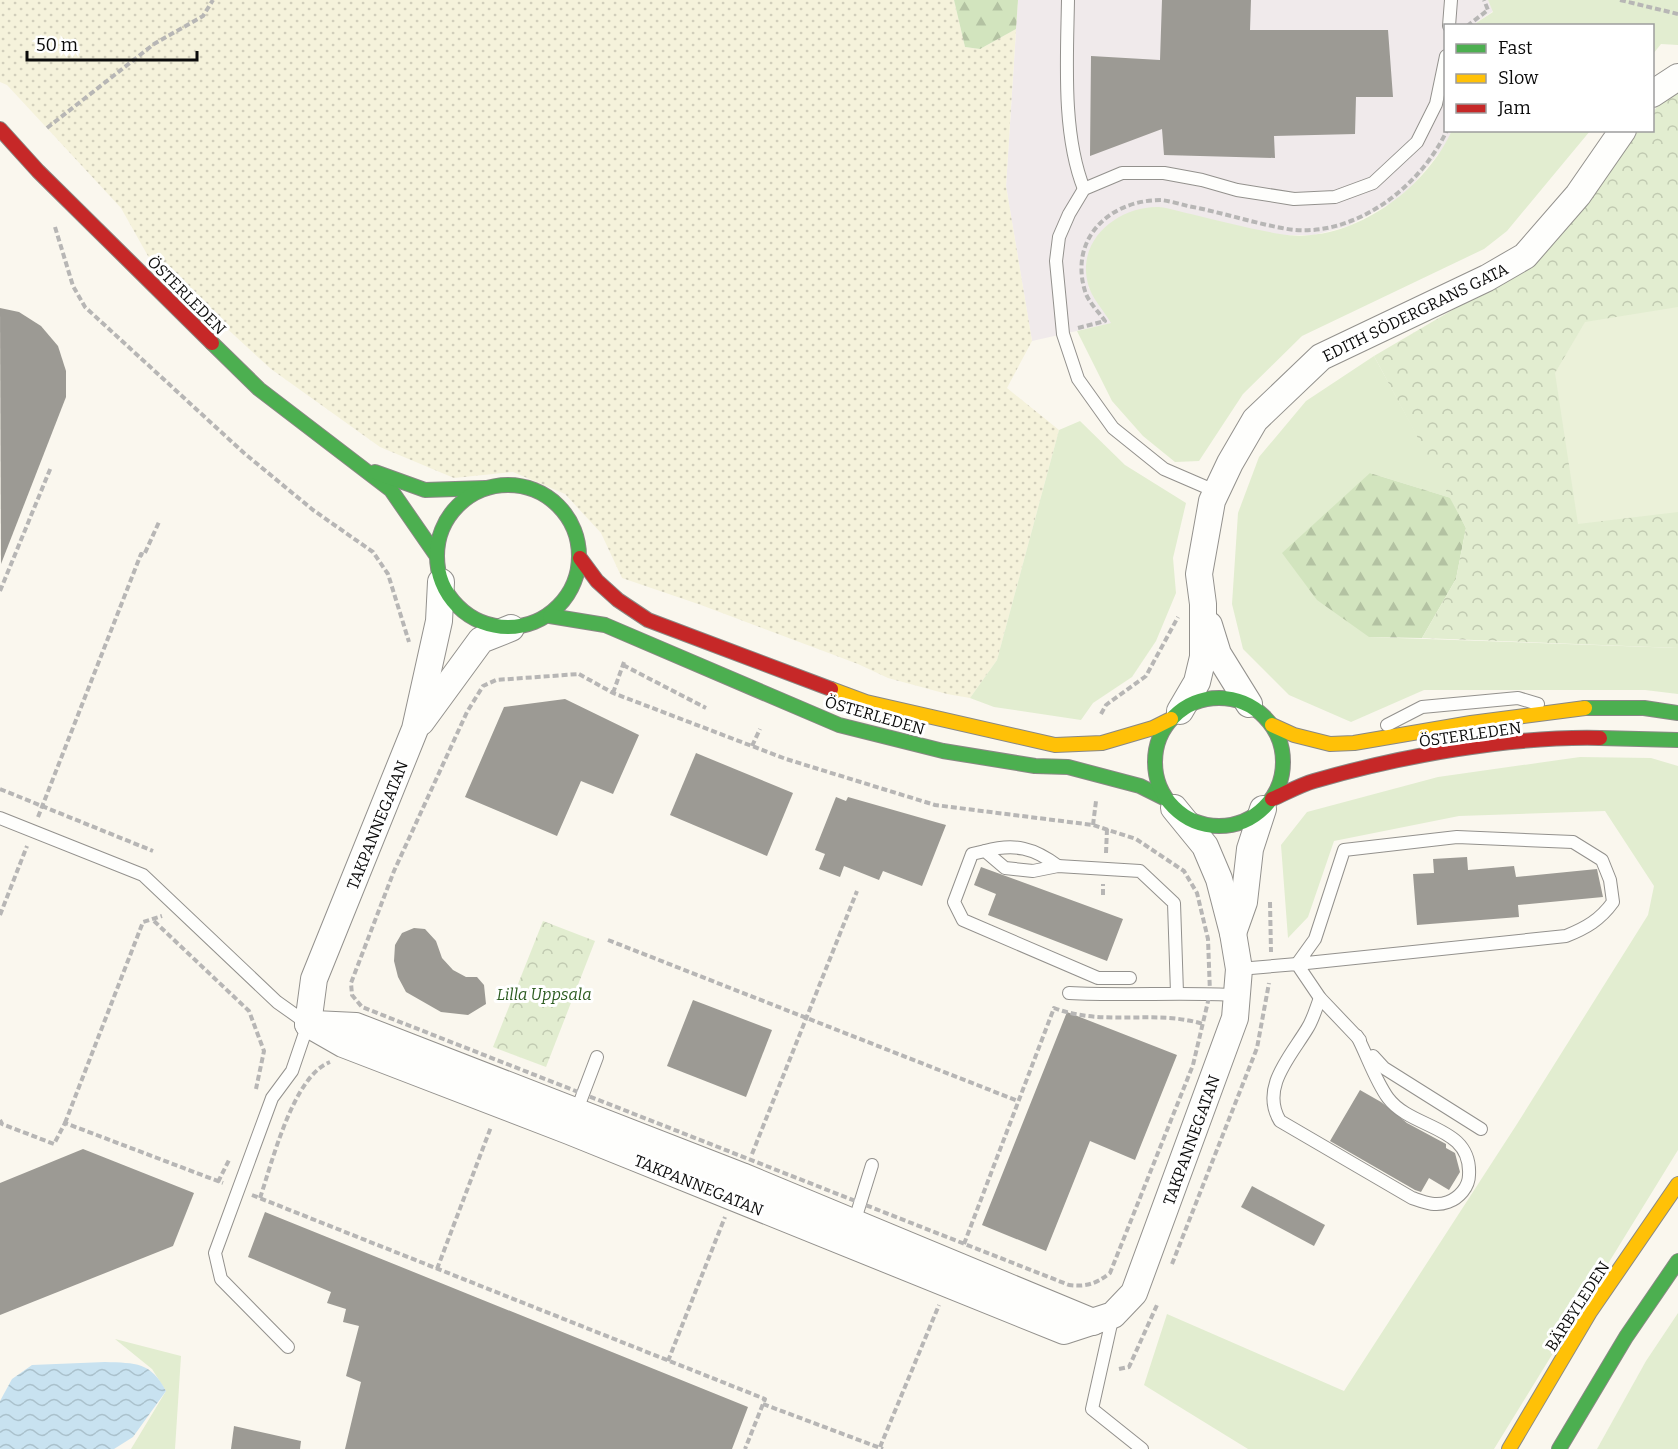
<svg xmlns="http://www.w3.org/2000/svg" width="1678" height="1449" viewBox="0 0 1678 1449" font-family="Bitter,serif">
<defs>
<pattern id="farmland-dots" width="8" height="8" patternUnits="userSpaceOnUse" patternTransform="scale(1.5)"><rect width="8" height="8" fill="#f5f2db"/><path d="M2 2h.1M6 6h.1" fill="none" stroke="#d1cebb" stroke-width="1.8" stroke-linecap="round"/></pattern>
<pattern id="forest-firs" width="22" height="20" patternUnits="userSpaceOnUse" patternTransform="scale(1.5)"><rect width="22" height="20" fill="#d2e4be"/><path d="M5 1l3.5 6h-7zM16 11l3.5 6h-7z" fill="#b3c2a2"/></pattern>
<pattern id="park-crowns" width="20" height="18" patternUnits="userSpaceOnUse" patternTransform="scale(1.5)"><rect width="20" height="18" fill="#e2edd0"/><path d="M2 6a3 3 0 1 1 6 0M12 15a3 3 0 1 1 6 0" fill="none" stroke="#c1cab1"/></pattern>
<pattern id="water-waves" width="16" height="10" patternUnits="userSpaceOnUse" patternTransform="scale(1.5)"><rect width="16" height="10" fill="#c8e2f0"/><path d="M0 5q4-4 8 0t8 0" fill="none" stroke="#aac1cc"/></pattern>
</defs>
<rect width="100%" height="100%" fill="#faf7ee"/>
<polygon fill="#f0eaeb" points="1018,0 1488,0 1493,11 1473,25 1446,26 1446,130 1452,131 1444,147 1411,187 1393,202 1348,226 1314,235 1282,235 1088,287 1112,323 1032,341 1006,186"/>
<polygon fill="url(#farmland-dots)" points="0,0 954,0 965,47 980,49 1016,29 1006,186 1032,341 1007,388 1059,430 997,660 970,698 947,694 888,678 858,664 701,605 622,578 601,533 565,494 513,472 454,478 380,447 271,369 148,256 121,208 7,85 0,82"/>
<g fill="#e2edd0">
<polygon points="1488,0 1678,0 1678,45 1661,44 1653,54 1652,26 1473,25 1493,12"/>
<path d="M1452 130 1590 131 1507 231 1484 249 1302 336 1243 394 1199 461 1175 462 1143 436 1112 401 1077 331 1111 323C1104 311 1091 297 1088 284 1076 240 1118 206 1159 207 1170 208 1181 212 1191 214 1220 221 1250 229 1280 234 1348 246 1425 191 1452 130Z"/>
<polygon points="1374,356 1451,498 1370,473 1369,637 1678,648 1678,694 1645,690 1424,690 1351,722 1289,695 1243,649 1232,604 1238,513 1259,457 1306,401"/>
<polygon points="1080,421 1125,465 1186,503 1173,558 1176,593 1156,641 1132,677 1093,703 1081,720 994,707 970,698 997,660 1059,430"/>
<polygon points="1580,757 1651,758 1678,766 1678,1150 1494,1449 1248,1449 1144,1385 1167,1314 1344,1391 1517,1124 1648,915 1654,886 1605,811 1459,816 1334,841 1308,917 1288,938 1281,845 1307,812 1438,777"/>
<polygon points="1678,1313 1678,1449 1597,1449 1646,1361"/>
<polygon points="115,1339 181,1356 175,1449 131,1449 166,1391 152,1369"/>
</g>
<g fill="url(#forest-firs)">
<polygon points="954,0 1018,0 1016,29 980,49 965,47"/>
<polygon points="1370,473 1451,498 1466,528 1456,579 1422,638 1369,637 1317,600 1282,553"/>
</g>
<g fill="url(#park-crowns)">
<polygon points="1678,93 1678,648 1422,638 1456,579 1466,528 1374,356 1534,262 1638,131 1652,130 1653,112 1667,94"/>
<polygon points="543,921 595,941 546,1067 493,1047"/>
</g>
<polygon fill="#ebf1d9" points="1678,307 1678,512 1578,524 1555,373 1585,322"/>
<path fill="url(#water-waves)" d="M105 1362C136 1363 151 1362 166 1391L133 1437 114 1449H0V1401L12 1379 32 1365Z"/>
<g fill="#9c9a94">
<polygon points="1162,0 1251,0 1250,30 1388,30 1393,97 1356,97 1355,134 1274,136 1275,158 1164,155 1162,129 1090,156 1091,56 1160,60"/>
<polygon points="0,308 19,312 41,326 58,346 66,371 66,397 1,564"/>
<polygon points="565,699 639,735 613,794 581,781 557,836 465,797 504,707"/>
<polygon points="696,753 793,793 767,856 670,815"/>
<polygon points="836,797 846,801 848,797 946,825 922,886 883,871 879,880 844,866 840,877 819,869 825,854 815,850"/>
<polygon points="1467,857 1468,870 1514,866 1516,877 1597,869 1603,897 1518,905 1519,917 1417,925 1413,874 1434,873 1433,859"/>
<polygon points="981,867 1123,919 1107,961 988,915 996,894 974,885"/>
<polygon points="414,928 425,929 436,941 442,958 453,970 466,977 477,977 484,985 486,1004 468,1015 441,1012 406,992 398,977 394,961 395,945 402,933"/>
<polygon points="693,1000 772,1030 746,1097 667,1066"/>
<polygon points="1067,1012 1177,1055 1135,1160 1090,1141 1046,1251 982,1225"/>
<polygon points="1360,1090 1381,1102 1407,1123 1446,1144 1446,1148 1455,1153 1460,1172 1449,1190 1429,1178 1421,1192 1415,1190 1330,1141"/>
<polygon points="83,1149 194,1193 173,1246 0,1315 0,1183"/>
<polygon points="1252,1186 1325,1225 1314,1246 1241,1207"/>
<polygon points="265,1212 748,1407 732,1449 345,1449 361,1382 346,1376 359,1326 343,1322 346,1309 327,1303 331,1292 248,1257"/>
<polygon points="234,1426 301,1441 300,1449 231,1449"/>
</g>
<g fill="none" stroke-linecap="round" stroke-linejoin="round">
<g stroke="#93918d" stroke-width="14">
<g id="lane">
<path d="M1068 0C1067 59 1062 134 1084 189"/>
<polyline points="1449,26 1451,0"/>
<polyline points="1215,491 1164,469 1113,428 1078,379 1063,334 1056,261 1059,237 1069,214 1084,189 1122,173 1164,173 1202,180 1237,190 1294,199 1335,197 1373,183 1417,142 1436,104 1446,56"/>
<polyline points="1387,725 1422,707 1518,698 1538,704"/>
<polyline points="0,818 143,875 277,1002 308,1024 292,1071 272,1098 215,1253 221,1279 288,1347"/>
<path d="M1457 837 1573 842 1602 860 1610 880 1613 902C1600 920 1586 928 1566 936L1297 964 1315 939 1344 850Z"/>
<path d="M985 851C1015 843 1034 848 1058 866"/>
<polyline points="1239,969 1297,964 1320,998 1360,1040"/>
<polyline points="1130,978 1098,978 963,920 954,902 972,854 985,851 1005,868 1033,871 1058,866 1140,871 1174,903 1177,993"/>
<path d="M1069 993C1125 996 1181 992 1237 995"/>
<path d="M1320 998C1316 1008 1313 1020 1307 1029 1290 1057 1260 1088 1280 1121L1412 1198C1424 1202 1435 1207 1448 1202 1459 1198 1469 1187 1469 1175 1472 1125 1412 1130 1388 1098 1375 1080 1367 1055 1357 1036"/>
<polyline points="1373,1056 1384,1068 1481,1129"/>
<polyline points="575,1115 597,1057"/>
<polyline points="853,1226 872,1165"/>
<polyline points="1113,1315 1092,1409 1142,1449"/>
</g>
</g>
<g stroke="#93918d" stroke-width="28">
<g id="street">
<polyline points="1652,94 1678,77"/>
<polyline points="1209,625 1218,654 1249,704"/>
<polyline points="1180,711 1197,682 1203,657 1203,604 1199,574 1212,501 1230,463 1255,420 1321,357 1487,278 1525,256 1578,195 1623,130"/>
<polyline points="421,722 481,640 511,628"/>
<polyline points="1233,933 1244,902 1250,849 1263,809"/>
<polyline points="308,1024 343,1044 569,1131 1064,1331 1113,1315 1134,1293 1235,1018 1239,969 1233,933 1219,879 1205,846 1174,808"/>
<polyline points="308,1024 314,979 415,729 439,621 441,582"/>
<polyline points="314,1024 356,1026 742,1176 1093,1322"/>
</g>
</g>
<g stroke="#898884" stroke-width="16">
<g id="fast">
<polyline points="212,343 259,389 391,490 436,555"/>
<polyline points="375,472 425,490 486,488"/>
<circle cx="508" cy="556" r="71"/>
<polyline points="550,616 605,625 839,725 943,751 1035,766 1068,767 1140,786 1166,799"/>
<circle cx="1219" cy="762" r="64"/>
<polyline points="1585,708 1644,708 1678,713"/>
<polyline points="1600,738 1678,740"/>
<polyline points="1559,1449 1626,1337 1678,1261"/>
</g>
</g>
<g stroke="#898884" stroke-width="16">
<g id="slow">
<polyline points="831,689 866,702 1055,745 1102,743 1153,728 1171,719"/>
<polyline points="1272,725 1294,735 1330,744 1354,743 1471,723 1585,708"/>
<polyline points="1509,1449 1590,1312 1678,1184"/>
</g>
</g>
<g stroke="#898884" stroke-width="16">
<g id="jam">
<polyline points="0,129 38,171 212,343"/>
<polyline points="580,558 597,581 618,600 648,620 831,689"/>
<path d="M1272 799C1286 793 1300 785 1314 781 1400 756 1511 736 1600 738"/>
</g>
</g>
<g stroke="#b7b6b5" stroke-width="4" stroke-dasharray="6 3" stroke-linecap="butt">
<polyline points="1620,0 1678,14"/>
<polyline points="1467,26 1488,10 1484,0"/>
<polyline points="47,128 154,44 203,16 213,0"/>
<polyline points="55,227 73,286 85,307 244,453 313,510 373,552 388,574 409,642"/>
<path d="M1078 328 1105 321C1099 312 1088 302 1085 291 1069 239 1109 200 1161 200 1170 201 1180 204 1188 206 1220 212 1250 222 1282 228 1349 242 1420 189 1447 130"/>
<polyline points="0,591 51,467"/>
<polyline points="623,665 706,708"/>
<path d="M579 674 613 693 786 759 935 805 1093 825 1136 839 1184 871 1197 893 1208 939 1210 993 1193 1065 1110 1273C1096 1284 1086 1287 1069 1285L362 1007 352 995 351 983 394 871 467 712 483 686 496 680Z"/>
<polyline points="613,693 624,662"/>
<polyline points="1101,714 1106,705 1146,676 1178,617"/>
<polyline points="752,746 760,729"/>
<polyline points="0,789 153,851"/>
<polyline points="38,817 141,554 144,555 159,522"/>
<polyline points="1093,825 1096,801"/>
<polyline points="1106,853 1107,829"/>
<polyline points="1103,895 1103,884"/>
<polyline points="1270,902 1271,952"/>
<polyline points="0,915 27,846"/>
<polyline points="154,921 249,1011 264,1051 256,1089"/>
<polyline points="608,940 1018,1101"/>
<polyline points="0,1120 2,1124 54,1144 65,1123 223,1183"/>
<polyline points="65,1123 143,922 162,916"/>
<polyline points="752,1154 857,891"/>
<polyline points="218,1182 229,1160"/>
<polyline points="252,1195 765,1399 745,1449"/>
<path d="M260 1198C272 1163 293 1076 330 1062"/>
<path d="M964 1244 1054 1008C1104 1027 1155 1009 1203 1024"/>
<polyline points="1172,1264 1257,1048 1269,983"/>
<polyline points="437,1269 491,1127"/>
<polyline points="668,1361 725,1217"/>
<polyline points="1119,1369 1129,1367 1157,1305"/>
<polyline points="763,1404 883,1449"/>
<polyline points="880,1447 939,1305"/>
</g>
<use href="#lane" stroke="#fefefc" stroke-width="12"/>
<use href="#street" stroke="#fefefc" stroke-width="26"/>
<use href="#fast" stroke="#4caf50" stroke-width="14"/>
<use href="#slow" stroke="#ffc107" stroke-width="14"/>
<use href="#jam" stroke="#c62828" stroke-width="14"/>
</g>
<g text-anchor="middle" stroke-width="6" stroke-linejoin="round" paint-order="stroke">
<g font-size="16" fill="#0b0b0b" stroke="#fff">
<text transform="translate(187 295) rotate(45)" y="6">ÖSTERLEDEN</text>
<text transform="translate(1415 312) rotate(-26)" y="6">EDITH SÖDERGRANS GATA</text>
<text transform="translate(875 715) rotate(16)" y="6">ÖSTERLEDEN</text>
<text transform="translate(1470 734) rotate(-8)" y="6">ÖSTERLEDEN</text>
<text transform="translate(377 825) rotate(-68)" y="6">TAKPANNEGATAN</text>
<text transform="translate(1191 1140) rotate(-70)" y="6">TAKPANNEGATAN</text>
<text transform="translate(699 1185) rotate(22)" y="6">TAKPANNEGATAN</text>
<text transform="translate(1577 1306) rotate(-57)" y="6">BÄRBYLEDEN</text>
</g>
<g font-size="16" font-style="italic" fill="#2d5d21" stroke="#fff">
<text x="544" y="1000">Lilla Uppsala</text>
</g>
</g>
<rect x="1444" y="24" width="210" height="108" fill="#ffffff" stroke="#9d9d9d" stroke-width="1.5"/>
<rect x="1456" y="44" width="30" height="9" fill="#4caf50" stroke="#9d9d9d" stroke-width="1.5"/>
<text x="1498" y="54" font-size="18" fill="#0b0b0b">Fast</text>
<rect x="1456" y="74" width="30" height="9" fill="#ffc107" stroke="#9d9d9d" stroke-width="1.5"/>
<text x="1498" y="84" font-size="18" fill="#0b0b0b">Slow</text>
<rect x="1456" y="104" width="30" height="9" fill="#c62828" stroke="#9d9d9d" stroke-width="1.5"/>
<text x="1498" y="114" font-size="18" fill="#0b0b0b">Jam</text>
<path d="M27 51v9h170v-9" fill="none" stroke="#0b0b0b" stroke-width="3"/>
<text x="36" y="51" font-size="18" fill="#0b0b0b" stroke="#ffffff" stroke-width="4.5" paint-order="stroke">50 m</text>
</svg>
